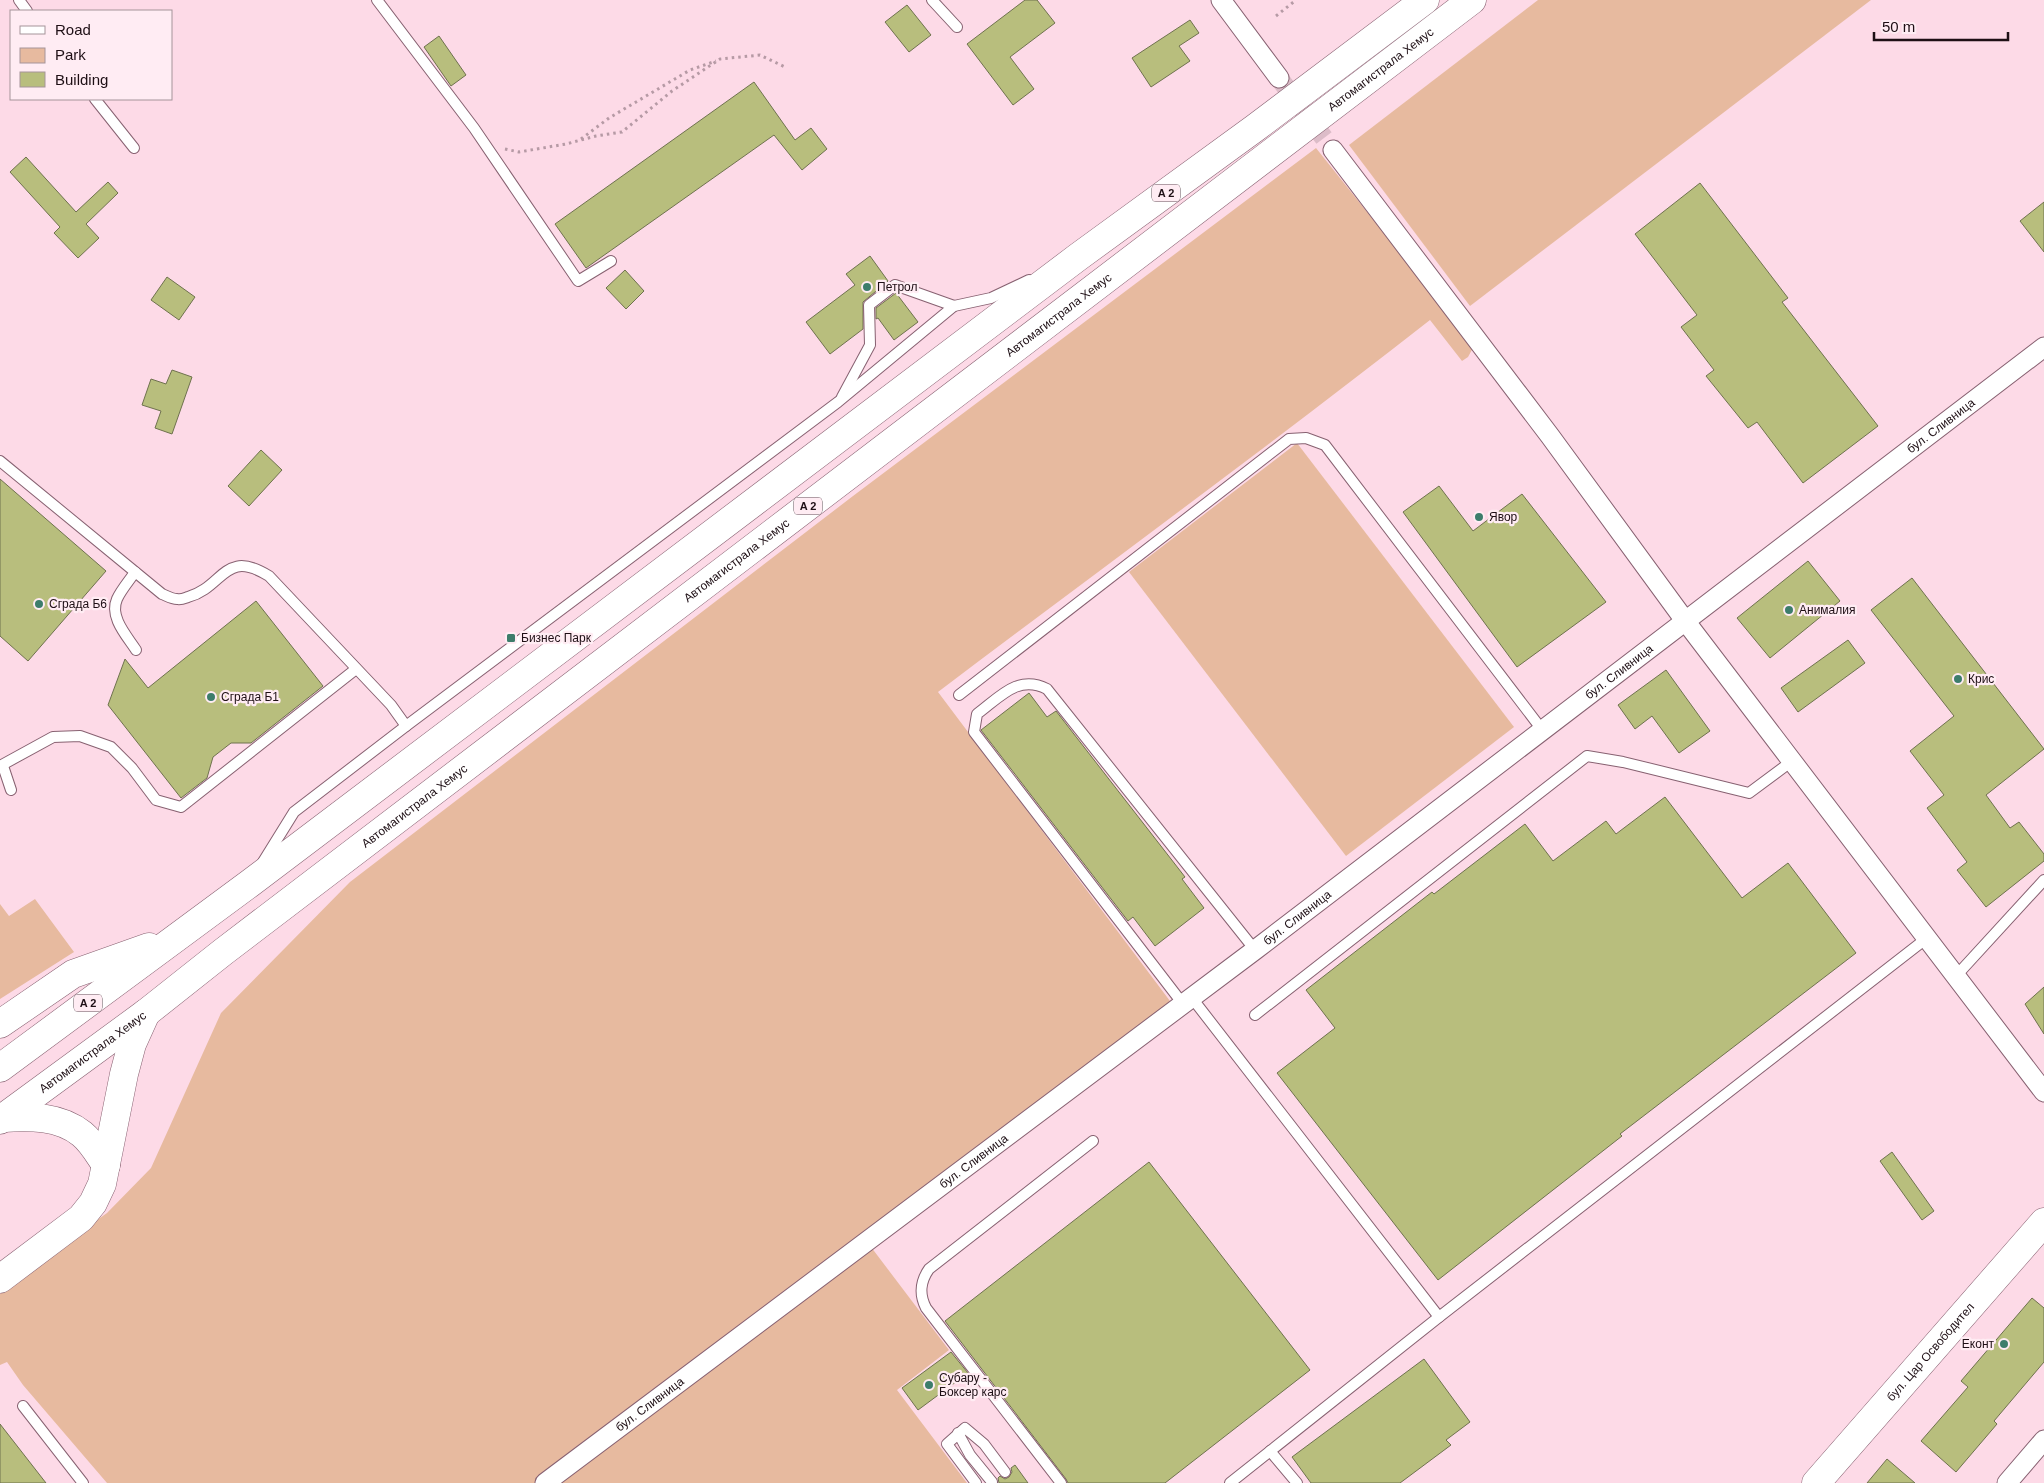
<svg xmlns="http://www.w3.org/2000/svg" width="2044" height="1483" viewBox="0 0 2044 1483" font-family="Helvetica,sans-serif">
<rect width="100%" height="100%" fill="#fddae7"/>
<g fill="#e7ba9f">
<polygon points="1538,0 1871,0 1470,306 1349,145"/>
<path d="M1316 148 1474 346 1468 357 1462 361 1430 320C1268 447 1102 568 938 692L1173 1005 868 1243 949 1350 897 1390 967 1483H107L23 1385 7 1362 0 1365V1294L53 1251 107 1213 151 1168 221 1013 350 882 853 496Z"/>
<polygon points="1297,443 1514,727 1346,856 1129,572"/>
<polygon points="35,899 74,952 0,999 0,904 9,916"/>
</g>
<g fill="#b8be7d" stroke="#6f724e">
<polygon points="1025,0 1037,0 1055,23 1010,57 1034,89 1013,105 967,44"/>
<polygon points="907,5 931,35 909,52 885,22"/>
<polygon points="1190,20 1199,33 1179,46 1190,61 1151,87 1132,58"/>
<polygon points="439,36 466,75 451,86 424,47"/>
<polygon points="754,82 795,140 811,128 827,149 802,170 774,135 586,268 555,224"/>
<polygon points="26,157 76,212 108,182 118,193 86,224 99,238 78,258 54,233 60,227 10,172"/>
<polygon points="1700,183 1788,298 1782,302 1878,426 1803,483 1757,422 1748,428 1706,376 1714,370 1681,327 1697,315 1635,234"/>
<polygon points="2044,202 2044,252 2020,221"/>
<polygon points="870,256 888,281 863,302 863,329 830,354 806,322 855,285 846,274"/>
<polygon points="625,270 644,291 626,309 606,288"/>
<polygon points="167,277 195,297 179,320 151,300"/>
<polygon points="896,293 918,322 894,340 878,318 876,319 876,308"/>
<polygon points="172,370 192,377 172,434 155,428 161,411 142,405 151,379 166,384"/>
<polygon points="261,450 282,470 249,506 228,486"/>
<polygon points="0,479 106,571 28,661 0,636"/>
<polygon points="1439,486 1473,531 1522,494 1606,602 1517,667 1403,512"/>
<polygon points="1808,561 1840,601 1770,658 1737,618"/>
<polygon points="1912,578 2044,749 1986,795 2010,828 2019,822 2044,854 2044,861 1986,907 1957,870 1967,862 1927,808 1944,795 1910,751 1954,716 1871,610"/>
<polygon points="256,601 323,686 251,743 231,743 213,757 207,778 181,798 108,705 125,659 148,688"/>
<polygon points="1848,640 1865,663 1798,712 1781,688"/>
<polygon points="1666,670 1710,731 1679,753 1652,716 1635,729 1618,705"/>
<polygon points="1029,693 1047,717 1056,711 1185,877 1182,879 1204,908 1155,946 1133,917 1128,921 981,730"/>
<polygon points="1665,797 1742,898 1788,863 1856,953 1620,1134 1622,1136 1438,1280 1277,1073 1335,1028 1306,990 1432,892 1434,894 1525,824 1553,861 1606,821 1616,834"/>
<polygon points="2044,987 2044,1034 2025,1004"/>
<polygon points="1892,1152 1934,1211 1922,1220 1880,1161"/>
<polygon points="1149,1162 1310,1370 1165,1483 1068,1483 1066,1479 945,1321"/>
<polygon points="2032,1298 2044,1308 2044,1362 1994,1421 1997,1424 1956,1472 1921,1441 1968,1387 1961,1381"/>
<polygon points="951,1352 968,1373 918,1410 902,1388"/>
<polygon points="1424,1359 1470,1422 1446,1440 1451,1445 1400,1483 1311,1483 1292,1457"/>
<polygon points="0,1424 46,1483 0,1483"/>
<polygon points="1887,1459 1915,1483 1867,1483"/>
<polygon points="1015,1465 1028,1483 999,1483 998,1478 1000,1476 1005,1479 1009,1477 1012,1472 1011,1468"/>
</g>
<g fill="none" stroke-linecap="round" stroke-linejoin="round">
<polyline stroke="#dcbcc8" stroke-width="19" stroke-dasharray="19 9" stroke-linecap="butt" points="1279,78 1333,150"/>
<g stroke="#876171" stroke-width="12">
<g id="lane">
<polyline points="19,0 27,11"/>
<polyline points="377,0 474,128 578,281 611,261"/>
<polyline points="932,0 957,27"/>
<polyline points="95,99 134,148"/>
<polyline points="842,397 870,345 869,305 895,285 954,306"/>
<path d="M0 461 162 594C167 596 172 599 177 599 181 600 185 598 188 597 224 587 224 548 269 576L391 705 406 726"/>
<path d="M135 572C129 581 121 590 117 599 109 617 127 636 136 650"/>
<polyline points="959,695 1289,439 1306,438 1325,445 1543,731"/>
<polyline points="0,766 53,737 80,736 111,747 132,768 156,800 181,807 356,669"/>
<polyline points="3,766 11,790"/>
<polyline points="263,862 294,812 406,726 838,402 954,306 991,298 1029,280"/>
<polyline points="1956,976 2044,880"/>
<polyline points="1192,998 1439,1317"/>
<path d="M1183 1004 974 732 977 714C1000 697 1018 674 1047 689L1255 950"/>
<polyline points="1255,1015 1587,756 1623,762 1749,793 1792,761"/>
<polyline points="23,1406 83,1483"/>
<polyline points="958,1433 970,1455 992,1482"/>
<polyline points="1270,1451 1297,1483"/>
<polyline points="976,1483 947,1444 965,1428 984,1444 1005,1472"/>
<path d="M1061 1483 926 1308C919 1294 920 1282 929 1269L1093 1141"/>
<polyline points="1230,1483 1439,1317 1927,938"/>
</g>
</g>
<g stroke="#876171" stroke-width="21">
<g id="street">
<polyline points="1221,0 1279,78"/>
<polyline points="1333,150 1550,436 1686,622 2044,1092"/>
<path id="s1" d="M545 1483 1255 950 2044 347"/>
<polyline points="2007,1483 2044,1440"/>
</g>
</g>
<g stroke="#876171" stroke-width="29">
<g id="secondary">
<path id="s2" d="M1816 1483 2044 1222"/>
</g>
</g>
<g stroke="#876171" stroke-width="29">
<g id="highway">
<polyline points="0,1024 73,974 149,947"/>
<polyline points="0,1068 249,884 1078,257 1255,128 1425,0"/>
<path d="M3 1118C29 1116 60 1116 82 1134 92 1142 99 1155 106 1165"/>
<path id="s3" d="M0 1120 146 1013 223 952 1472 0"/>
<polyline points="0,1279 81,1218 93,1203 102,1184 124,1074 132,1044 146,1013"/>
</g>
</g>
<g stroke="#b69aa5" stroke-width="3" stroke-dasharray="2.5 4" stroke-linecap="butt">
<polyline points="1276,16 1296,0"/>
<polyline points="581,139 609,118 690,70 716,61"/>
<polyline points="505,149 519,152 566,144 596,136 622,132 672,91 720,59 760,55 785,67"/>
</g>
<use href="#lane" stroke="#fff" stroke-width="10"/>
<use href="#street" stroke="#fff" stroke-width="19"/>
<use href="#secondary" stroke="#fff" stroke-width="28"/>
<use href="#highway" stroke="#fff" stroke-width="28"/>
</g>
<g fill="#3d7d6b" stroke="#ffecf3" stroke-width="2">
<circle cx="867" cy="287" r="5"/>
<circle cx="1479" cy="517" r="5"/>
<circle cx="39" cy="604" r="5"/>
<circle cx="1789" cy="610" r="5"/>
<rect x="506" y="633" width="10" height="10" rx="2.5"/>
<circle cx="1958" cy="679" r="5"/>
<circle cx="211" cy="697" r="5"/>
<circle cx="2004" cy="1344" r="5"/>
<circle cx="929" cy="1385" r="5"/>
</g>
<g text-anchor="middle" stroke-width="4.5" stroke-linejoin="round" paint-order="stroke">
<g fill="#ffecf3" stroke="#625158" stroke-width="1">
<rect x="1152" y="184.5" width="28" height="17" rx="4"/>
<rect x="794" y="497.5" width="28" height="17" rx="4"/>
<rect x="74" y="994.5" width="28" height="17" rx="4"/>
</g>
<g font-size="11" font-weight="bold" fill="#1e0f15">
<text x="1166" y="197">A 2</text>
<text x="808" y="510">A 2</text>
<text x="88" y="1007">A 2</text>
</g>
<g font-size="12" fill="#1e0f15" stroke="#ffecf3">
<text dy="4" stroke="none"><textPath href="#s3" startOffset="1735">Автомагистрала Хемус</textPath></text>
<text dy="4" stroke="none"><textPath href="#s3" startOffset="1330">Автомагистрала Хемус</textPath></text>
<text dy="4" stroke="none"><textPath href="#s1" startOffset="1751">бул. Сливница</textPath></text>
<text dy="4" stroke="none"><textPath href="#s3" startOffset="925">Автомагистрала Хемус</textPath></text>
<text dy="4" stroke="none"><textPath href="#s1" startOffset="1346">бул. Сливница</textPath></text>
<text dy="4" stroke="none"><textPath href="#s3" startOffset="520">Автомагистрала Хемус</textPath></text>
<text dy="4" stroke="none"><textPath href="#s1" startOffset="941">бул. Сливница</textPath></text>
<text dy="4" stroke="none"><textPath href="#s3" startOffset="115">Автомагистрала Хемус</textPath></text>
<text dy="4" stroke="none"><textPath href="#s1" startOffset="536">бул. Сливница</textPath></text>
<text dy="4" stroke="none"><textPath href="#s2" startOffset="174">бул. Цар Освободител</textPath></text>
<text dy="4" stroke="none"><textPath href="#s1" startOffset="131">бул. Сливница</textPath></text>
</g>
<g font-size="12" fill="#1e0f15" stroke="#ffecf3" text-anchor="start">
<text x="877" y="291">Петрол</text>
<text x="1489" y="521">Явор</text>
<text x="49" y="608">Сграда Б6</text>
<text x="1799" y="614">Анималия</text>
<text x="521" y="642">Бизнес Парк</text>
<text x="1968" y="683">Крис</text>
<text x="221" y="701">Сграда Б1</text>
<text x="1994" y="1348" text-anchor="end">Еконт</text>
<text x="939" y="1382">Субару -<tspan x="939" dy="14">Боксер карс</tspan></text>
</g>
</g>
<rect x="10" y="10" width="162" height="90" fill="#ffecf3" stroke="#a5949a"/>
<rect x="20" y="26" width="25" height="8" fill="#ffffff" stroke="#a5949a"/>
<text x="55" y="35" font-size="15" fill="#1e0f15">Road</text>
<rect x="20" y="48" width="25" height="15" fill="#e7ba9f" stroke="#a5949a"/>
<text x="55" y="60" font-size="15" fill="#1e0f15">Park</text>
<rect x="20" y="72" width="25" height="15" fill="#b8be7d" stroke="#a5949a"/>
<text x="55" y="85" font-size="15" fill="#1e0f15">Building</text>
<path d="M1874 32v8h134v-8" fill="none" stroke="#1e0f15" stroke-width="2.5"/>
<text x="1882" y="32" font-size="15" fill="#1e0f15" stroke="#ffecf3" stroke-width="4" paint-order="stroke">50 m</text>
</svg>
